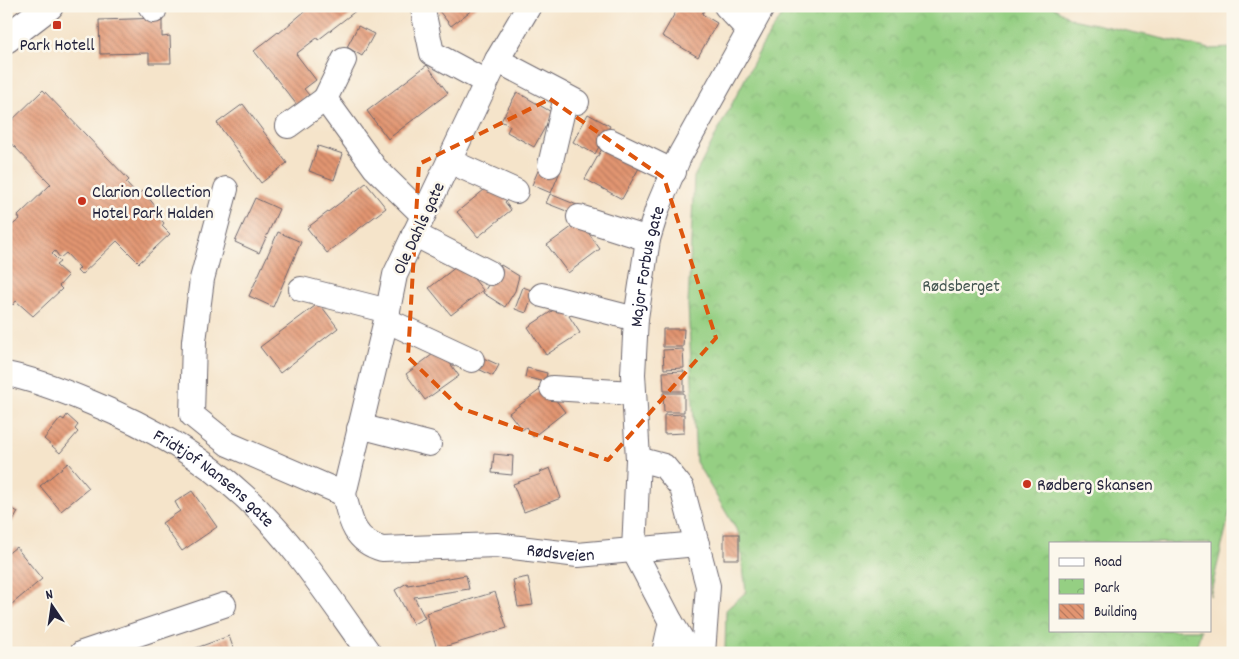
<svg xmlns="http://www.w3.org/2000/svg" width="1239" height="659" viewBox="0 0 1239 659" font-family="Dekko,sans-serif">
<defs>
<pattern id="park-crowns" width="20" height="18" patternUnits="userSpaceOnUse" patternTransform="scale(1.25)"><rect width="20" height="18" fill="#95cf83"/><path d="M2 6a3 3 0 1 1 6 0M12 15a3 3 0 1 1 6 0" fill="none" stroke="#80b172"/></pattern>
<pattern id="building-back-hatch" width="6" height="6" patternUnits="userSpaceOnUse" patternTransform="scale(1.25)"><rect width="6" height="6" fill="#e29571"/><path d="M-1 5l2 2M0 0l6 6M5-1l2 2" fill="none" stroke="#b7795e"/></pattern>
</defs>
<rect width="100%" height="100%" fill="#fbf7ec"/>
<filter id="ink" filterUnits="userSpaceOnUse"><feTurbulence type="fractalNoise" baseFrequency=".02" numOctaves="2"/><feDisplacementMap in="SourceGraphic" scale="10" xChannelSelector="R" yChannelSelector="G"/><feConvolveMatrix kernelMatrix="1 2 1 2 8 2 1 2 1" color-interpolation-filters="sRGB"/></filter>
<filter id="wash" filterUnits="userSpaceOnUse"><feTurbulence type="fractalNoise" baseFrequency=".0096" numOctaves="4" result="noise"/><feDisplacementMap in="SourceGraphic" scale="20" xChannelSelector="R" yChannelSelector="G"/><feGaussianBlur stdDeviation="1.12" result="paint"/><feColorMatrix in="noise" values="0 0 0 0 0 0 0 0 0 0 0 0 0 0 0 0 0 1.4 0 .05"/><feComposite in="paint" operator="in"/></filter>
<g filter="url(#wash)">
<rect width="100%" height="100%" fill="#f5e4ca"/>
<polygon fill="url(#park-crowns)" stroke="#5c785f" points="788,6 1052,6 1072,19 1210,49 1233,48 1233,499 1210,596 1210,543 1050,543 1050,630 1201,630 1195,653 725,653 726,610 746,592 739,534 696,462 688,305 694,177 762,46"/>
<g id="blocks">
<g fill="url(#building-back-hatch)">
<polygon points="311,6 362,6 318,40 317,38 296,54 316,80 304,89 309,95 297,105 254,51 278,32 279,33"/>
<polygon points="435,6 477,6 451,26"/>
<polygon points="679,6 702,6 705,8 702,14 717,23 698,57 662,36"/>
<polygon points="162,18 162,37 170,36 171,63 149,63 149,53 100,54 99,20"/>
<polygon points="358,26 374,34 362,56 347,47"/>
<polygon points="427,65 448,93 388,139 367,111"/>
<polygon points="43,90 129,180 126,183 138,196 143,191 160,212 157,215 164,223 162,226 170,234 139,263 117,241 81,275 77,271 80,268 66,253 60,258 55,251 52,254 60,262 56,265 68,276 59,286 62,289 33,316 16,301 13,305 6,298 6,230 20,219 18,216 51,184 6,138 6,126"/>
<polygon points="517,92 553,113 534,147 507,132 510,126 501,121"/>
<polygon points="243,104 287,163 261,183 217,123"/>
<polygon points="588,114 610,126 595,154 573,142"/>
<polygon points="318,146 343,154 334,180 309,171"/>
<polygon points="603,147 639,168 622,199 585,179"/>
<polygon points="540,166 559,174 551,193 532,185"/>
<polygon points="366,183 386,208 327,253 307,228"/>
<polygon points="490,185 509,199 505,202 511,210 478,237 457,212"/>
<polygon points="550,194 577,205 574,214 546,203"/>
<polygon points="255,198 279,209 259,253 235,242"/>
<polygon points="580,221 600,249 568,273 547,245"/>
<polygon points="278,232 301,242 273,307 249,296"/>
<polygon points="461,263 483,290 451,315 429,288"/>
<polygon points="501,265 519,276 515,291 505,307 483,293"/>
<polygon points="523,287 534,291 526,313 515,309"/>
<polygon points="319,303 338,328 280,373 260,347"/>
<polygon points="561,305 573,314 569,316 580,333 546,355 528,327"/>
<polygon points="663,329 684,329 683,347 663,347"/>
<polygon points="440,349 459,376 425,400 406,374"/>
<polygon points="683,349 684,368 664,369 663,350"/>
<polygon points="479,356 499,365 493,376 474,367"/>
<polygon points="527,368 547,373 545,382 525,377"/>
<polygon points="684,371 684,391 664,391 663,372"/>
<polygon points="545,386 565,412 533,437 526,427 522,430 509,413"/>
<polygon points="663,393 684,393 684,412 664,412"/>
<polygon points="684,414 684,433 664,434 664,415"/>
<polygon points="67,415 78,425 75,429 78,432 60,453 44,439 61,418 64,420"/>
<polygon points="494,454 513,456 512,475 492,473"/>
<polygon points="68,463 89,488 61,511 40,486"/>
<polygon points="550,468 561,498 524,512 513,484 541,474 540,472"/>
<polygon points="192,491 217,527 182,551 162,523 180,511 175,502"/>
<polygon points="6,505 18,512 6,534"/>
<rect x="724" y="534" width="15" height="25"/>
<polygon points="16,547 42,579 6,609 6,555"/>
<polygon points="466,575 469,589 414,597 425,618 413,624 395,590 407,583 408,585"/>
<polygon points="528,577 533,605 518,607 513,580"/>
<polygon points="495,592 507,628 437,649 426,613"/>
<polygon points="229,636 235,653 189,653 188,651"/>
</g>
</g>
</g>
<g filter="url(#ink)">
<use href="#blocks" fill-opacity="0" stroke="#6c666d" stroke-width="1"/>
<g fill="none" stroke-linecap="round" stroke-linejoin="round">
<g stroke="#6c666d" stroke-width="26">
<g id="minor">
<polyline points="150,6 154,11"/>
<polyline points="423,6 424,15 432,53 486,82"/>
<path id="s1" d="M529 6 497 60 395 275 386 320 344 494C350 519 353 541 382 549L496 545 578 555 697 544"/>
<polyline points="726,6 742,23 750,27"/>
<polyline points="344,60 325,99 375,168 423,215"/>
<polyline points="497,60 577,102"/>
<polyline points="288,126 325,99"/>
<polyline points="610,141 674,172"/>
<polyline points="449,161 516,191"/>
<polyline points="550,165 566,97"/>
<polyline points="226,189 202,279 194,341 192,415 228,444 344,494"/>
<polyline points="579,217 648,239"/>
<polyline points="414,234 490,273"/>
<polyline points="301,289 388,311"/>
<polyline points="542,295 624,316 636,318"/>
<polyline points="386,320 472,360"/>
<path id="s2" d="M6 374C34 379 66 392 92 403 146 425 201 456 244 496 293 541 330 599 369 653"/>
<polyline points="552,388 633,393"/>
<polyline points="359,429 371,429 429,444"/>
<polyline points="638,459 664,466 682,488 708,586 703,653"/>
<path id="s3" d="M634 551 638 459 633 374 636 318 648 239 658 207 679 157 763 6"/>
<polyline points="634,551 671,622 690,653"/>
<polyline points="82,653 224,605"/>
<polyline points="664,653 671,622"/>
</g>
</g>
<g stroke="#6c666d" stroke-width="30">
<polyline id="highway" points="6,39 49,6"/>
</g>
<use href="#minor" stroke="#fff" stroke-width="24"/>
<use href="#highway" stroke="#fff" stroke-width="28"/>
</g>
</g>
<path fill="none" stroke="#de560e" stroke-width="4" stroke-dasharray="10 6" stroke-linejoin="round" d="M550 99 664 178 716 338 608 460 460 408 408 357 419 164Z"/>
<g fill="#c8321e" stroke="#fbf7ec" stroke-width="2">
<rect x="52" y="20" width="10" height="10" rx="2.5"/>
<circle cx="82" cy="201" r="5"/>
<circle cx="1027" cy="484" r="5"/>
</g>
<g text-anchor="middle" stroke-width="5" stroke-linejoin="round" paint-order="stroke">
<g font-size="18" fill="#22223b" stroke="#fbf7ec" text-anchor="start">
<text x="57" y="50" text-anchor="middle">Park Hotell</text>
<text x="92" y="197">Clarion Collection<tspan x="92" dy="21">Hotel Park Halden</tspan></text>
<text x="1037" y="490">Rødberg Skansen</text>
</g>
<g font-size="18" fill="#22223b" stroke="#fbf7ec">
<text transform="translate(418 228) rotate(-65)" y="6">Ole Dahls gate</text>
<text dy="6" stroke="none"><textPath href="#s3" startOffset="286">Major Forbus gate</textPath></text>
<text dy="6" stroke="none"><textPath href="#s2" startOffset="235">Fridtjof Nansens gate</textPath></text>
<text dy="6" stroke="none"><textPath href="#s1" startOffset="776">Rødsveien</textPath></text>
</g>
<g font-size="18" fill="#445651" stroke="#fbf7ec">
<text x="961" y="291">Rødsberget</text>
</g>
</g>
<rect width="1239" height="659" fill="none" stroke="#fbf7ec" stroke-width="25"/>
<rect x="1049" y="542" width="162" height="90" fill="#fbf7ec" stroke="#a4a2a5"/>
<rect x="1059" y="558" width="25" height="8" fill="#ffffff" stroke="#a4a2a5"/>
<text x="1094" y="566" font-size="15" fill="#22223b">Road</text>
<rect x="1059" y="579" width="25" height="15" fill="url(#park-crowns)" stroke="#a4a2a5"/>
<text x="1094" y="592" font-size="15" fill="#22223b">Park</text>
<rect x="1059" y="604" width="25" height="15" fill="url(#building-back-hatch)" stroke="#a4a2a5"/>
<text x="1094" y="616" font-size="15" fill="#22223b">Building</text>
<g transform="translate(52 606) rotate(347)" stroke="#fbf7ec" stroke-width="4" paint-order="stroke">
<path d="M0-4L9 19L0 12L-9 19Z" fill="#22223b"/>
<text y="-8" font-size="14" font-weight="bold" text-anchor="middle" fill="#22223b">N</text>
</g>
</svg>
